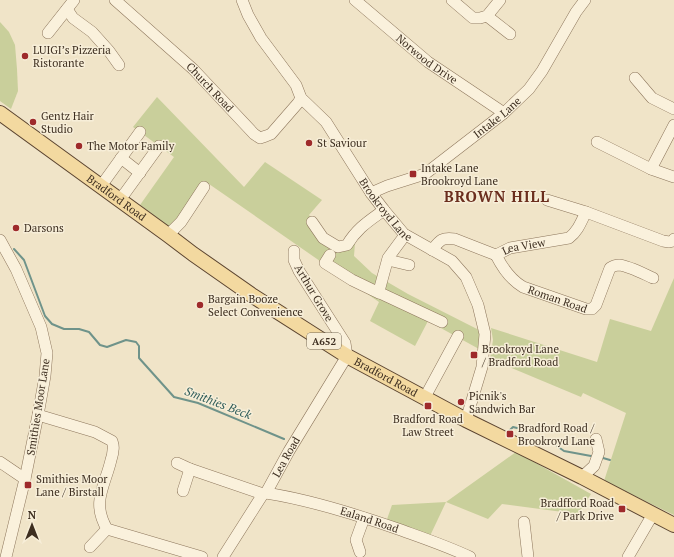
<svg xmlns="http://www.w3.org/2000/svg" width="674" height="557" viewBox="0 0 674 557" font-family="'PT Serif',serif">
<rect width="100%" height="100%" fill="#f0e4c8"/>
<g fill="#c9cf9b">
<polygon points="0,22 9,32 15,45 17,69 18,91 11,109 0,101"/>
<polygon points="157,97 244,187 265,162 322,200 309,215 325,235 339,244 355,243 354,256 372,273 408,294 479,330 479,349 428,321 415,346 370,321 379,302 209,184 176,232 140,205 174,157 133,127"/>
<polygon points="674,278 674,515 604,481 626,413 583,393 581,397 490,359 493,340 491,328 597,362 610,319 651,331"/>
<polygon points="516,452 591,494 578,514 502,504 488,519 446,502 430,536 386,522 392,505 446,502"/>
</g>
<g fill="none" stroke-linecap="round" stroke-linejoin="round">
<g stroke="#6f938a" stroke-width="2">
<polyline points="14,249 24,260 45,316 52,324 64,329 79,329 89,332 100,345 107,347 126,340 136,342 139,346 139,358 174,397 198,403 284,439"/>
<polyline points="509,431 513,427 517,428"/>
<polyline points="557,446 564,451 591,456"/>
<polyline points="603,458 610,460"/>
</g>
<g stroke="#8d765c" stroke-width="12">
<g id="minor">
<path id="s1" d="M115 0 193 69 254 134 260 138 266 136 271 134 298 103 301 98"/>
<path id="s2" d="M242 0 248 15 261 38 296 85 301 98 326 122 371 193 384 210 404 234 452 261 466 277 478 305 485 334 482 367 466 420"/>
<path id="s3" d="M355 0 428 62 504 113"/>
<polyline points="452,0 473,18 480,18 487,16 500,0"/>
<polyline points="67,9 73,18 92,32 109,51 119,65"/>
<polyline points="487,16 510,34"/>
<polyline points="48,33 74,0"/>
<polyline points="635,78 652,98 674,109"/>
<polyline points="597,142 651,169 674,177"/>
<polyline points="121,158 140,173"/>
<polyline points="651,169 674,125"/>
<polyline points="101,186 140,132"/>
<path id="s4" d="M371 193 387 186 425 174 504 113 529 89 542 71 576 12 585 0"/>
<polyline points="119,199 125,193 159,146"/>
<polyline points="547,200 586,212 663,241 669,242 673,241 674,239"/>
<path d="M312 222 323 238 338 247 347 245C357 228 369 221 384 210"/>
<polyline points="168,235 181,222 204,187"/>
<polyline points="405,235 388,258 379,291 380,293 442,322"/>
<polyline points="0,240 16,269 41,327 47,353 45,376 38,415 25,479 6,557"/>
<path id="s5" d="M432 250C440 240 442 237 455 239L496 255 510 248 569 238C578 231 581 222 586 212"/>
<polyline points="330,255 325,263 352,280 379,293"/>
<path id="s6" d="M496 255C502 267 511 280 523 287L586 309H592L596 305 610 268C613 266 616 265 619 265 629 266 644 274 653 278"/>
<polyline points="388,260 409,265"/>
<polyline points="425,397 458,336"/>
<path d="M38 415 95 432 112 441C113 444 114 447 113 450 113 453 112 457 111 460 105 486 91 502 107 529L202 557"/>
<polyline points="0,462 25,479"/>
<polyline points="177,463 190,469 263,494"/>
<polyline points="582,477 594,466 599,452 596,439"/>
<polyline points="183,491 190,469"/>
<path id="s7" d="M266 493C311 500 355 514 398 529 423 538 447 546 470 557"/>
<polyline points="524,522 528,557"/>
<polyline points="90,547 107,529"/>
<polyline points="360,552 356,540 364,518"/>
<path id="s8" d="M223 557 263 494 266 493 289 451 347 356 345 343 299 271 294 260V251"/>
<polyline points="628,557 653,514"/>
</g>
</g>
<g stroke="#5b4430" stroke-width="16">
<g id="major">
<path id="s9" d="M0 113 168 235 193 254 253 296 347 356 466 420 582 477 674 525"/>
</g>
</g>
<use href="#minor" stroke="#faf1dc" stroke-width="11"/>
<use href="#major" stroke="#f3d9a0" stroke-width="14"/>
</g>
<g fill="#9e2a2b" stroke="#f7eed8" stroke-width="1.5">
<circle cx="25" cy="56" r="4"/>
<circle cx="33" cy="122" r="4"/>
<circle cx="309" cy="143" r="4"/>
<circle cx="79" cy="146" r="4"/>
<rect x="409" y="170" width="8" height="8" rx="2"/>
<circle cx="16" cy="228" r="4"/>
<circle cx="200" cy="305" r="4"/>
<rect x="470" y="351" width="8" height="8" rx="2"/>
<circle cx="461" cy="402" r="4"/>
<rect x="424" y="402" width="8" height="8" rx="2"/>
<rect x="506" y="430" width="8" height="8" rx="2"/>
<rect x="24" y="481" width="8" height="8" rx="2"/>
<rect x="618" y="505" width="8" height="8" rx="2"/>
</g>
<g text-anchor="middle" stroke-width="3" stroke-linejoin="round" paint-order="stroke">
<rect fill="#f7eed8" stroke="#756857" stroke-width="1" x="307" y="333" width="34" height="16" rx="3"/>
<g font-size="10" font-weight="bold" fill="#3d2e20">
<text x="324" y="345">A652</text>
</g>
<g font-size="11" fill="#3d2e20" stroke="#f7eed8" text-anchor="start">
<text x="33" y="54">LUIGI’s Pizzeria<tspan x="33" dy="13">Ristorante</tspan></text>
<text x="41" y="120">Gentz Hair<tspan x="41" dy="13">Studio</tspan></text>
<text x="317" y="147">St Saviour</text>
<text x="87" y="150">The Motor Family</text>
<text x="421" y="172">Intake Lane<tspan x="421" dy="13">Brookroyd Lane</tspan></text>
<text x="24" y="232">Darsons</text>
<text x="208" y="303">Bargain Booze<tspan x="208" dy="13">Select Convenience</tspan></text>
<text x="482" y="353">Brookroyd Lane<tspan x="482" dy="13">/ Bradford Road</tspan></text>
<text x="469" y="400">Picnik's<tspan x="469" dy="13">Sandwich Bar</tspan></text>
<text x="428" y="423" text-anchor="middle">Bradford Road<tspan x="428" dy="13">Law Street</tspan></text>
<text x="518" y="432">Bradford Road /<tspan x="518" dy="13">Brookroyd Lane</tspan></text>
<text x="36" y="483">Smithies Moor<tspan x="36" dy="13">Lane / Birstall</tspan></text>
<text x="614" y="507" text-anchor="end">Bradfford Road<tspan x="614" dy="13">/ Park Drive</tspan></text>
</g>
<g font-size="11" fill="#3d2e20" stroke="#f7eed8">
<text dy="4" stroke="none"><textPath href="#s3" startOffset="93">Norwood Drive</textPath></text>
<text dy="4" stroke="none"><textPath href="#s1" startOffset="129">Church Road</textPath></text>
<text dy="4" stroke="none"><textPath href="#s4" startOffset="149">Intake Lane</textPath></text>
<text dy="4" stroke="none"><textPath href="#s9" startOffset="144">Bradford Road</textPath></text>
<text dy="4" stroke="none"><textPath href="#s2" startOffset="256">Brookroyd Lane</textPath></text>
<text dy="4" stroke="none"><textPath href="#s5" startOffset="101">Lea View</textPath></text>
<text transform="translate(314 293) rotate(59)" y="4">Arthur Grove</text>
<text dy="4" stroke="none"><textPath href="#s6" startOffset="79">Roman Road</textPath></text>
<text dy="4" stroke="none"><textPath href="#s9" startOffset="468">Bradford Road</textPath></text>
<text transform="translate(38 407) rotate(-81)" y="4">Smithies Moor Lane</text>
<text dy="4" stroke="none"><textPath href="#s8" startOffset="119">Lea Road</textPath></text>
<text dy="4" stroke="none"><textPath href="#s7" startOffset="107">Ealand Road</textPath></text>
</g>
<g font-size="12" font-style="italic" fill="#2f5d5a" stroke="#f7eed8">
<text transform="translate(218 403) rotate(21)" y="4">Smithies Beck</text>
</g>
<g font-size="15" font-weight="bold" letter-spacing="1" fill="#6b2e1e" stroke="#f7eed8">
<text x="497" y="202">BROWN HILL</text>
</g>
</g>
<g transform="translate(32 525)" stroke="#f7eed8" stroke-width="3" paint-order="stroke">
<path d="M0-3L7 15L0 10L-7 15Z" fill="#3d2e20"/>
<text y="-6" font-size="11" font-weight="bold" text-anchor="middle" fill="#3d2e20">N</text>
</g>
</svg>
